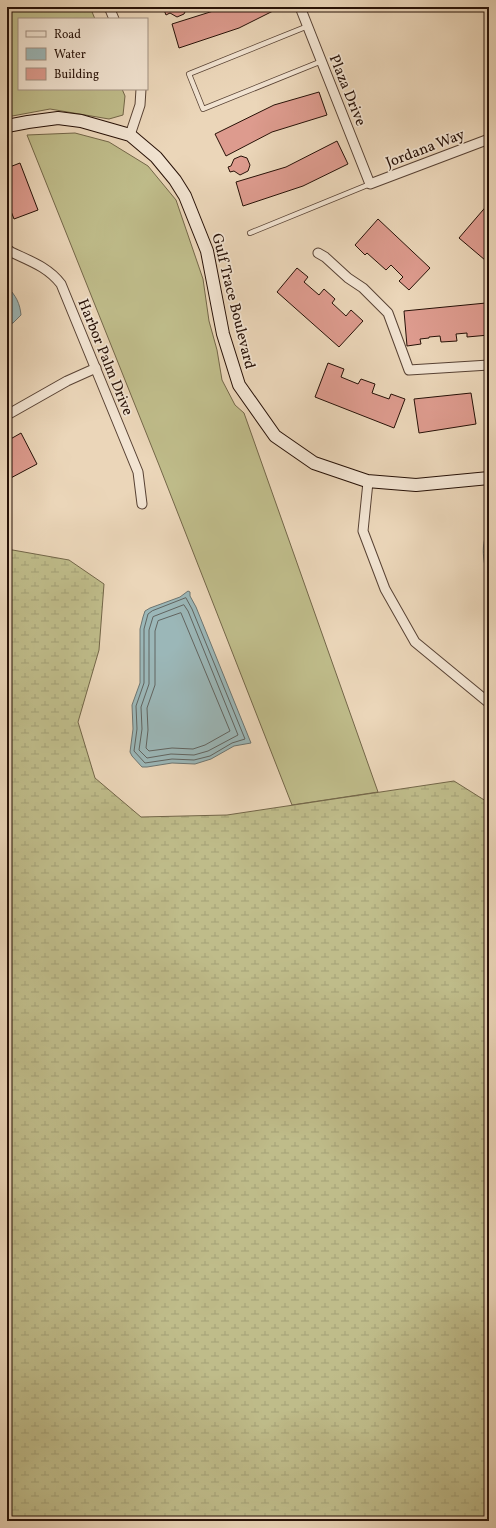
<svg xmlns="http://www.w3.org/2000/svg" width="496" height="1528" viewBox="0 0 496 1528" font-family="Vollkorn,serif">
<defs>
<pattern id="wetland-marsh" width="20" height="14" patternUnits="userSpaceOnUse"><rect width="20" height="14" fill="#bfbc8a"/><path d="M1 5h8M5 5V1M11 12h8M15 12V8" fill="none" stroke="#a4a176"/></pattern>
</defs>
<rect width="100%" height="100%" fill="#ebd6b9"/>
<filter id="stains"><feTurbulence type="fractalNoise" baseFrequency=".005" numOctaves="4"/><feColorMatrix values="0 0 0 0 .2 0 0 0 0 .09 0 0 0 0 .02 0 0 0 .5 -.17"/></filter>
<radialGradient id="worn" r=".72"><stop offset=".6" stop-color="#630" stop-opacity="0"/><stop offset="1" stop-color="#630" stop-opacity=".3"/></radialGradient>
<g fill="#bfbc8a" stroke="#736648">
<polygon points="7,7 90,7 95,19 19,19 19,89 122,89 125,96 123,115 109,119 50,109 7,117"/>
<polygon points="75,133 109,142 148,166 176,200 203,279 209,321 217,350 222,380 235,405 244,413 378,792 292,805 159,465 27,135"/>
</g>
<polygon fill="url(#wetland-marsh)" stroke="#736648" points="7,549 69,560 104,584 99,650 78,722 95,778 141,817 227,815 454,781 489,803 489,1521 7,1521"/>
<g fill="#9bb7b8" stroke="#6d7571">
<path d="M7 287C16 295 20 304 21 315L13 323 7 325Z"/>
<path d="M489 528V580C483 563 480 544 489 528Z"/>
<polygon points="188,591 190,592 190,596 196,607 251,743 234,746 211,759 195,764 172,763 147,767 142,767 132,756 130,752 133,729 132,705 140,683 140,629 143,617 145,611 150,608 180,597"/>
</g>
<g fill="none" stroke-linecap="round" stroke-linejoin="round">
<g stroke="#616460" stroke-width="1">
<polygon points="186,598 192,609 245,739 232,743 210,756 194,760 172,759 145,763 134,751 137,729 136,706 144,683 144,629 148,614 152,611"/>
<polygon points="184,605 188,611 238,735 208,751 194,755 171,754 147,758 139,750 142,729 141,707 149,684 149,630 153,617"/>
<polygon points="181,613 230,731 205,745 193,749 172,748 149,751 146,748 148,730 147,708 155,685 155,631 158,621"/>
</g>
</g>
<g fill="#dd9b8e" stroke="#271107">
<polygon points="168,7 186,7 187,8 184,14 177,17 170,13 166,15 164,10 168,9"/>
<polygon points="226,7 281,7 239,28 179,48 172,24"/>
<polygon points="319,92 327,115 272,132 226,156 215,134 274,105"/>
<polygon points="337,141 348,164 303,186 243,206 236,182 286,167"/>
<polygon points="241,156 247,158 250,165 248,171 240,175 234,171 230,172 228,167 231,166 234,159"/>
<polygon points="20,163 38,210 14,219 7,201 7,168"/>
<polygon points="489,203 489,255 485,260 459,238"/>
<polygon points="378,219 430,268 409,290 399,281 403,277 391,265 386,270 367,253 365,255 355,245"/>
<polygon points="297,268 308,277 304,282 319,295 324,289 335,299 332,303 346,316 351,310 363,321 339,347 277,292"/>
<polygon points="486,303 489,335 467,337 467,333 456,334 457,341 441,342 440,336 429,337 429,338 420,339 421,344 407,346 404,311"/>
<polygon points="328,363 344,369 341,377 358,384 361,379 375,384 372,393 389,399 391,394 405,399 394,428 315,397"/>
<polygon points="471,393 476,424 419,433 414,399"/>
<polygon points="21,433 37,464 7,480 7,441"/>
</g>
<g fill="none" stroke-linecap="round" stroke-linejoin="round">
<g stroke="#584234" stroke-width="6">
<g id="lane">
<polyline points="308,26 189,74 203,109 322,61"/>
<polyline points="250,233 370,184"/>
</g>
</g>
<g stroke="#584234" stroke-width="11">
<g id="street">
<polyline points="109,7 114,19"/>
<polyline points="300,7 370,184 489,139"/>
<polyline points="130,135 140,105 141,89"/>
<path d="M7 249 11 252C30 261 48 267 61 284L138 472 142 504"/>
<polyline points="318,253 325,257 348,278 363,288 388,313 409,370 489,365"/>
<polyline points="7,415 67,381 96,368"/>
<polyline points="368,482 363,531 385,589 415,642 489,703"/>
</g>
</g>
<g stroke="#271107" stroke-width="14">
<polyline id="secondary" points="7,126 28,122 58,118 81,121 130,135 156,157 175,180 185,196 207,251 223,334 239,385 275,436 314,463 367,481 416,485 489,478"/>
</g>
<use href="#lane" stroke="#f2e4d2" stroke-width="4.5"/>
<use href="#street" stroke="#f2e4d2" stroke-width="9"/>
<use href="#secondary" stroke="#f2e4d2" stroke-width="12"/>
</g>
<g text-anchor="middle" stroke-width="3.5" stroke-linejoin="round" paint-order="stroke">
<g font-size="15" fill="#271107" stroke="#f2e4d2">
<text transform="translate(348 90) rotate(68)" y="5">Plaza Drive</text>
<text transform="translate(425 148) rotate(-21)" y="5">Jordana Way</text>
<text transform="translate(234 301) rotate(76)" y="5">Gulf Trace Boulevard</text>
<text transform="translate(106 357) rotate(68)" y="5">Harbor Palm Drive</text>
</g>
</g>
<rect width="496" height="1528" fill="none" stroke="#ebd6b9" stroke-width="24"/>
<rect x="8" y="8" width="480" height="1512" fill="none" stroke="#271107" stroke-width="2"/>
<rect x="12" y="12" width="472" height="1504" fill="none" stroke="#271107"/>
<rect x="18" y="18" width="130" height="72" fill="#f2e4d2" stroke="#a19081"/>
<rect x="26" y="31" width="20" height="6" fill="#f2e4d2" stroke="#a19081"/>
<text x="54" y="38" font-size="12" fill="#271107">Road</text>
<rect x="26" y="48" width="20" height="12" fill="#9bb7b8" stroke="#a19081"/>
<text x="54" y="58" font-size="12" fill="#271107">Water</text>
<rect x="26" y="68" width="20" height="12" fill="#dd9b8e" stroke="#a19081"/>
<text x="54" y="78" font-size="12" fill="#271107">Building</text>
<rect width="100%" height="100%" filter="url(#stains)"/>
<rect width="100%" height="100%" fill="url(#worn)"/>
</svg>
